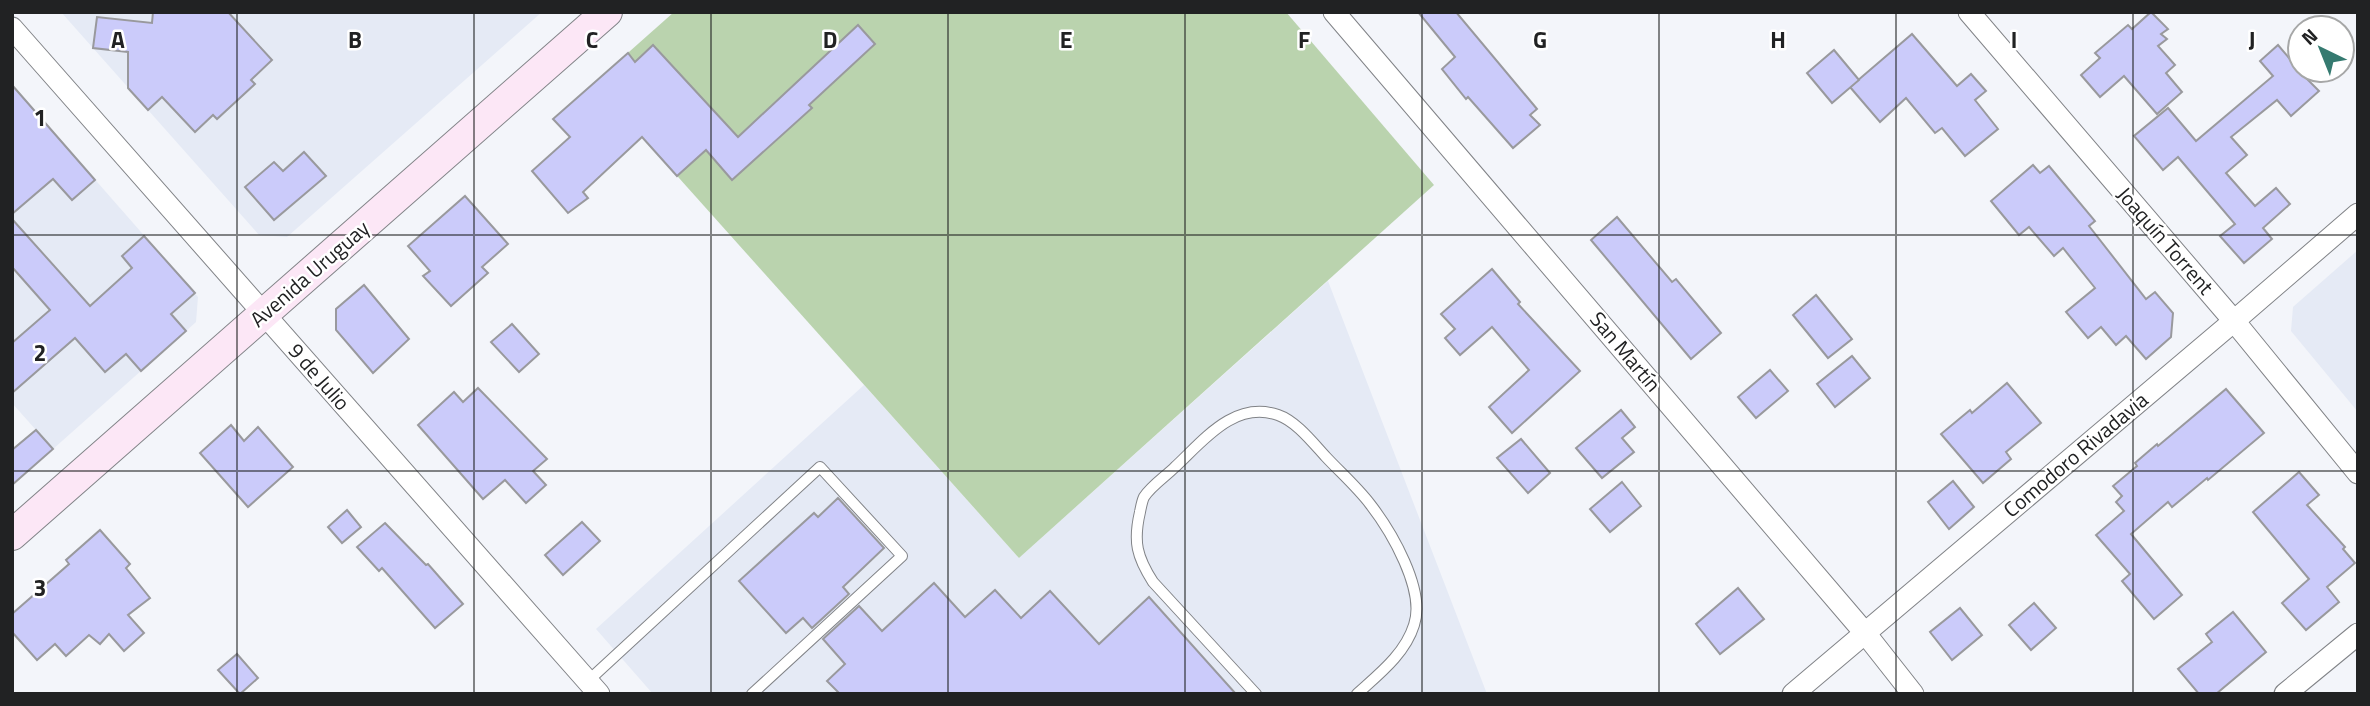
<svg xmlns="http://www.w3.org/2000/svg" width="2370" height="706" viewBox="0 0 2370 706" font-family="'Titillium Web',sans-serif">
<rect width="100%" height="100%" fill="#f3f5fa"/>
<g fill="#e5eaf5">
<polygon points="61,12 542,12 287,237 259,235"/>
<polygon points="12,85 198,297 196,322 53,449 12,403"/>
<polygon points="2358,250 2358,412 2291,331 2293,307"/>
<polygon points="1328,281 1487,694 653,694 596,629 864,385 1019,558"/>
</g>
<polygon fill="#bad3ae" points="674,12 1286,12 1434,185 1019,558 594,83"/>
<g fill="#cbcbfa" stroke="#99999d" stroke-width="2">
<polygon points="153,12 228,12 272,60 251,80 255,84 217,119 213,115 195,132 162,97 148,110 128,88 128,52 93,48 97,17 152,23"/>
<polygon points="1418,12 1456,12 1537,109 1530,115 1540,125 1513,148 1468,97 1466,99 1442,69 1455,57"/>
<polygon points="2151,12 2168,29 2161,34 2167,39 2158,46 2175,65 2166,73 2182,92 2157,114 2124,76 2100,97 2081,75 2100,58 2095,53 2128,25 2132,29"/>
<polygon points="858,25 875,44 809,105 812,108 732,180 706,150 677,176 642,137 583,192 588,198 568,213 532,171 570,137 553,119 628,53 635,62 653,45 738,137"/>
<polygon points="1912,34 1957,86 1971,74 1986,91 1975,100 1998,129 1965,156 1942,128 1935,133 1906,98 1880,122 1850,87"/>
<polygon points="2278,45 2289,58 2294,54 2300,61 2300,70 2308,70 2312,74 2307,79 2319,91 2291,116 2277,100 2231,137 2247,155 2226,173 2255,206 2276,188 2290,204 2263,228 2272,239 2244,263 2220,236 2235,224 2206,190 2178,157 2163,170 2134,136 2168,108 2196,141 2273,76 2260,61"/>
<polygon points="1834,50 1859,80 1832,103 1807,73"/>
<polygon points="12,85 95,180 72,200 53,179 12,214"/>
<polygon points="304,152 326,176 274,220 245,187 274,162 283,171"/>
<polygon points="2033,165 2040,173 2049,166 2095,221 2089,226 2146,299 2155,292 2173,313 2171,337 2146,359 2126,336 2116,345 2101,327 2088,338 2066,312 2095,288 2063,248 2054,256 2029,227 2019,235 1991,201"/>
<polygon points="465,196 508,244 482,267 488,273 451,306 423,276 430,271 408,246"/>
<polygon points="1617,217 1672,282 1676,279 1721,333 1691,359 1591,240"/>
<polygon points="12,219 90,306 132,268 122,256 144,236 195,293 171,314 186,331 141,371 126,354 105,372 75,338 12,393 12,343 50,310 12,267"/>
<polygon points="1492,269 1520,302 1518,304 1580,371 1512,433 1489,407 1529,370 1492,327 1460,355 1445,338 1455,329 1441,314"/>
<polygon points="364,285 409,339 373,373 336,330 336,309"/>
<polygon points="1816,295 1852,339 1828,358 1793,315"/>
<polygon points="512,324 539,354 519,372 491,342"/>
<polygon points="1852,356 1870,378 1835,407 1817,384"/>
<polygon points="1770,370 1788,391 1756,418 1738,397"/>
<polygon points="2007,383 2041,423 2006,452 2011,459 1983,483 1941,434 1970,410 1972,413"/>
<polygon points="478,388 547,459 533,471 546,485 526,503 505,480 483,499 418,425 454,392 463,402"/>
<polygon points="2226,389 2264,433 2208,480 2207,478 2172,507 2168,502 2131,534 2182,595 2154,619 2122,581 2130,574 2096,535 2124,511 2116,502 2122,496 2113,486 2137,466 2135,463 2157,444 2158,446"/>
<polygon points="1621,410 1635,427 1622,438 1634,452 1602,478 1576,448"/>
<polygon points="231,425 244,441 258,427 293,467 248,507 200,453"/>
<polygon points="36,430 53,449 12,485 12,450"/>
<polygon points="1521,439 1550,473 1528,493 1497,458"/>
<polygon points="2299,472 2319,495 2307,505 2345,547 2343,549 2355,563 2327,587 2339,602 2306,630 2282,603 2309,579 2253,512"/>
<polygon points="1953,481 1974,507 1949,529 1928,502"/>
<polygon points="1622,482 1641,506 1610,532 1590,509"/>
<polygon points="838,498 884,548 843,587 849,594 812,628 803,618 786,633 739,581 814,513 818,517"/>
<polygon points="347,510 361,527 342,543 328,527"/>
<polygon points="582,522 600,541 563,575 545,555"/>
<polygon points="385,523 426,565 428,564 463,604 435,628 382,568 379,571 357,547"/>
<polygon points="100,530 130,564 126,568 150,598 128,615 144,633 124,651 109,634 100,644 89,635 66,656 55,644 37,660 12,632 12,614 69,564 66,560"/>
<polygon points="934,583 965,617 995,590 1021,618 1050,591 1099,644 1149,597 1236,694 840,694 827,681 845,664 823,639 859,606 882,631"/>
<polygon points="1738,588 1764,619 1720,654 1696,624"/>
<polygon points="2034,603 2056,628 2031,650 2009,625"/>
<polygon points="1960,608 1982,635 1952,660 1930,632"/>
<polygon points="2233,612 2266,652 2216,694 2199,694 2178,669 2212,642 2206,634"/>
<polygon points="237,654 258,678 240,694 218,670"/>
</g>
<g fill="none" stroke-linecap="round" stroke-linejoin="round">
<g stroke="#818387" stroke-width="12">
<g id="service">
<polyline points="588,681 820,467 902,556 752,694"/>
<path d="M1256 694 1153 582C1137 557 1133 542 1140 512 1141 507 1142 501 1144 497 1151 486 1166 476 1175 467 1203 441 1234 400 1278 415 1296 421 1313 443 1326 457 1340 472 1357 487 1370 504 1391 531 1426 590 1414 625 1405 654 1379 674 1357 694"/>
</g>
</g>
<g stroke="#818387" stroke-width="23">
<g id="minor">
<polyline points="1334,12 1865,633 1913,694"/>
<polyline points="1969,12 2234,321 2358,473"/>
<polyline points="12,28 599,694"/>
<polyline points="1793,694 2234,321 2358,214"/>
<polyline points="2285,694 2358,634"/>
</g>
</g>
<g stroke="#818387" stroke-width="32">
<polyline id="secondary" points="12,535 607,12"/>
</g>
<use href="#service" stroke="#fff" stroke-width="10"/>
<use href="#minor" stroke="#fff" stroke-width="21"/>
<use href="#secondary" stroke="#fce7f6" stroke-width="30"/>
</g>
<path fill="none" stroke="#212223" stroke-width="2" stroke-opacity="0.55" d="M237 12V694M474 12V694M711 12V694M948 12V694M1185 12V694M1422 12V694M1659 12V694M1896 12V694M2133 12V694M12 235H2358M12 471H2358"/>
<g text-anchor="middle" stroke-width="5" stroke-linejoin="round" paint-order="stroke">
<g font-size="21" fill="#212223" stroke="#fff">
<text transform="translate(2165 241) rotate(49)" y="7">Joaquín Torrent</text>
<text transform="translate(310 274) rotate(-41)" y="7">Avenida Uruguay</text>
<text transform="translate(1625 352) rotate(50)" y="7">San Martín</text>
<text transform="translate(319 377) rotate(49)" y="7">9 de Julio</text>
<text transform="translate(2076 455) rotate(-40)" y="7">Comodoro Rivadavia</text>
</g>
</g>
<g font-size="23" text-anchor="middle" font-weight="bold" fill="#212223" stroke="#fff" stroke-width="5" stroke-linejoin="round" paint-order="stroke">
<text x="118" y="48">A</text>
<text x="355" y="48">B</text>
<text x="592" y="48">C</text>
<text x="830" y="48">D</text>
<text x="1066" y="48">E</text>
<text x="1304" y="48">F</text>
<text x="1540" y="48">G</text>
<text x="1778" y="48">H</text>
<text x="2014" y="48">I</text>
<text x="2252" y="48">J</text>
<text x="40" y="126">1</text>
<text x="40" y="361">2</text>
<text x="40" y="596">3</text>
</g>
<rect width="2370" height="706" fill="none" stroke="#212223" stroke-width="28"/>
<g transform="translate(2321 49) rotate(317)"><circle r="33" fill="#ffffff" stroke="#a6a7a7" stroke-width="2"/>
<path d="M0-5L12 26L0 18L-12 26Z" fill="#357a70"/>
<text y="-10" font-size="19" font-weight="bold" text-anchor="middle" fill="#212223">N</text>
</g>
</svg>
